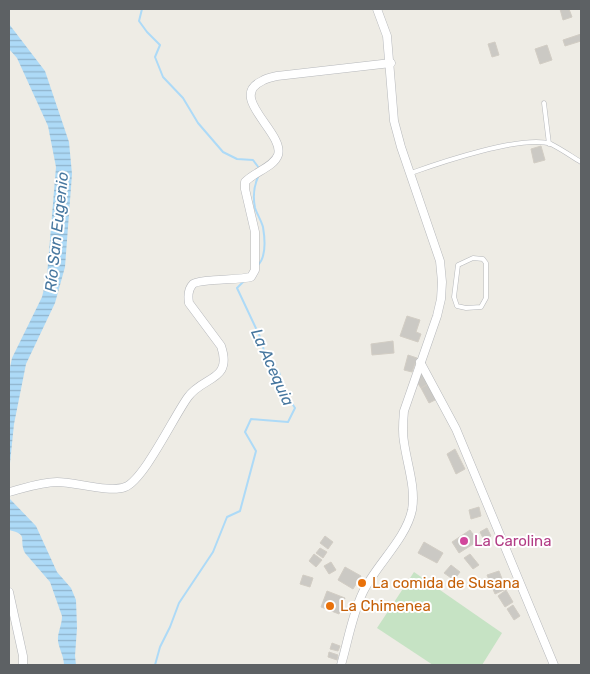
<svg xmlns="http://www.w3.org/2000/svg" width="590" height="674" viewBox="0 0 590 674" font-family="Rubik,sans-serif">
<defs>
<pattern id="water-rules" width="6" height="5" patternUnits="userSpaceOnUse" patternTransform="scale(1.25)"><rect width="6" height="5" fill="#addaf7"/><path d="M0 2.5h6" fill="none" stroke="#90b4cc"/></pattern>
</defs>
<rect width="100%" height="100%" fill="#eeece5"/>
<polygon fill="#c6e3c4" points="414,572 502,633 482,665 433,665 377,628"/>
<g fill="url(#water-rules)">
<polygon points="9,24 45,71 69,142 72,174 65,267 55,303 26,364 14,424 9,473 9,372 12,358 42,297 47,276 56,167 48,126 17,58 9,49"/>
<path d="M9 498 36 526 57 572 71 588 76 600 77 628 75 656 76 665H64C64 655 57 646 58 637 59 629 62 624 62 616L50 582 25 553C18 539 30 535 9 530Z"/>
</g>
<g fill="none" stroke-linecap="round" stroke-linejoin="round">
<g stroke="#addaf7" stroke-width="2">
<polyline points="142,9 139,21 147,32 160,45 155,57 163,77 183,98 198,123 223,152 237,159 253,160 259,168"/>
<path d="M258 177C254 186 253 198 255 208 257 214 261 220 263 227 265 239 267 256 258 265"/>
<polyline points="155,665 160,647 170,627 179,603 213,552 227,517 240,511 256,451 245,432 251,419 288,422 295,408 284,391 279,372 265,355 261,339 237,288 244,281"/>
</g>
</g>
<g fill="#cbc9c4" stroke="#d2cdc4">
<polygon points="560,9 569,9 572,17 563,20"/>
<polygon points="581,34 581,41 565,46 563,40"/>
<polygon points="495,42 499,55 492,57 488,44"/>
<polygon points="547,45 552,60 540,64 535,49"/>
<polygon points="541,146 545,160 534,163 531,149"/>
<polygon points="407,316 420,320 416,332 421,334 418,342 400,336"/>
<polygon points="393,341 394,353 372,355 371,344"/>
<polygon points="408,355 417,358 412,372 404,370"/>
<polygon points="423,374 428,384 421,388 417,382 419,376"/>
<polygon points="429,384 437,399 429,403 421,388"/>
<polygon points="455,449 465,469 456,474 447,454"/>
<polygon points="479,507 481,516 471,519 469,510"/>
<polygon points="487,528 491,536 484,540 480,532"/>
<polygon points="470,530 478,541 459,553 452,542"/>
<polygon points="325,536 333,542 328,549 320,543"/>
<polygon points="424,542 443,553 437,563 418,553"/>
<polygon points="320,548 327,552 323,558 316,553"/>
<polygon points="314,554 322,560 316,567 309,561"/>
<polygon points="470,554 479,565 473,569 464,558"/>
<polygon points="331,562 336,570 329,574 324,566"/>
<polygon points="451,565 460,572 454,580 444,573"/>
<polygon points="345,567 361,576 353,589 338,580"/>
<polygon points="499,571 506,589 495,594 487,575"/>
<polygon points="303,575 313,578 310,587 300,584"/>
<polygon points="506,590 513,602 505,607 498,596"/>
<polygon points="327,591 345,598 339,614 321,607"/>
<polygon points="513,605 520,616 514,620 507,609"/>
<polygon points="332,643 340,646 338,651 330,649"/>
<polygon points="329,652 338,655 337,660 328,657"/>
</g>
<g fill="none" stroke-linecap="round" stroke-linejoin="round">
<g stroke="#b6b8bb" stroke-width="5">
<g id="lane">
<polyline points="544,103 549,144"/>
<path d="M411 173C439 163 524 134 551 144 561 149 571 156 581 162"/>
<polygon points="473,258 483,259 486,263 486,298 481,307 466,308 457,306 454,297 458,265"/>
</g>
</g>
<g stroke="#b6b8bb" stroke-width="9">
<g id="street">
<polyline points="420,362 456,429 554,665"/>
<path d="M9 492C25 488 41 482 57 482 75 482 110 493 125 487 144 480 174 416 188 397 203 376 233 381 221 346L189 303C188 297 188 289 193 284 199 279 239 280 251 277L255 270V232L245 189V182C254 172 274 167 278 155 285 133 227 97 262 81 266 78 272 77 277 76L391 63"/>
<polyline points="9,592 23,656 23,665"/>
<path d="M341 665C348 641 352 615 363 592 376 565 406 539 412 510 416 488 407 464 404 442 402 432 403 422 404 411L437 316 441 299 442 282 440 261 401 147 394 121 387 36 377 9"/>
</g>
</g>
<use href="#lane" stroke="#fff" stroke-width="4"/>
<use href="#street" stroke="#fff" stroke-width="8"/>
</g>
<circle fill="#d1479c" stroke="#fff" stroke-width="2" cx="464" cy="541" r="5"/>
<g fill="#e8710a" stroke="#fff" stroke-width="2">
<circle cx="362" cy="583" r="5"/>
<circle cx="330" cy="606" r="5"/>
</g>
<g text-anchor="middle" stroke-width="4" stroke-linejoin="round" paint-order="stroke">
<g font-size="15" fill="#b23c85" stroke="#fff" text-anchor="start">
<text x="474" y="546">La Carolina</text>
</g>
<g font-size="15" fill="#c56008" stroke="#fff" text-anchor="start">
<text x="372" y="588">La comida de Susana</text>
<text x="340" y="611">La Chimenea</text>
</g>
<g font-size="16" font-style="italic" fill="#47779f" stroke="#fff">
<text transform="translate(56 232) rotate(-84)" y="6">Río San Eugenio</text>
<text transform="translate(273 367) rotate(66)" y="6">La Acequia</text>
</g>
</g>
<rect width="590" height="674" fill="none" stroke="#5d6164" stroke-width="20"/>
</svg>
